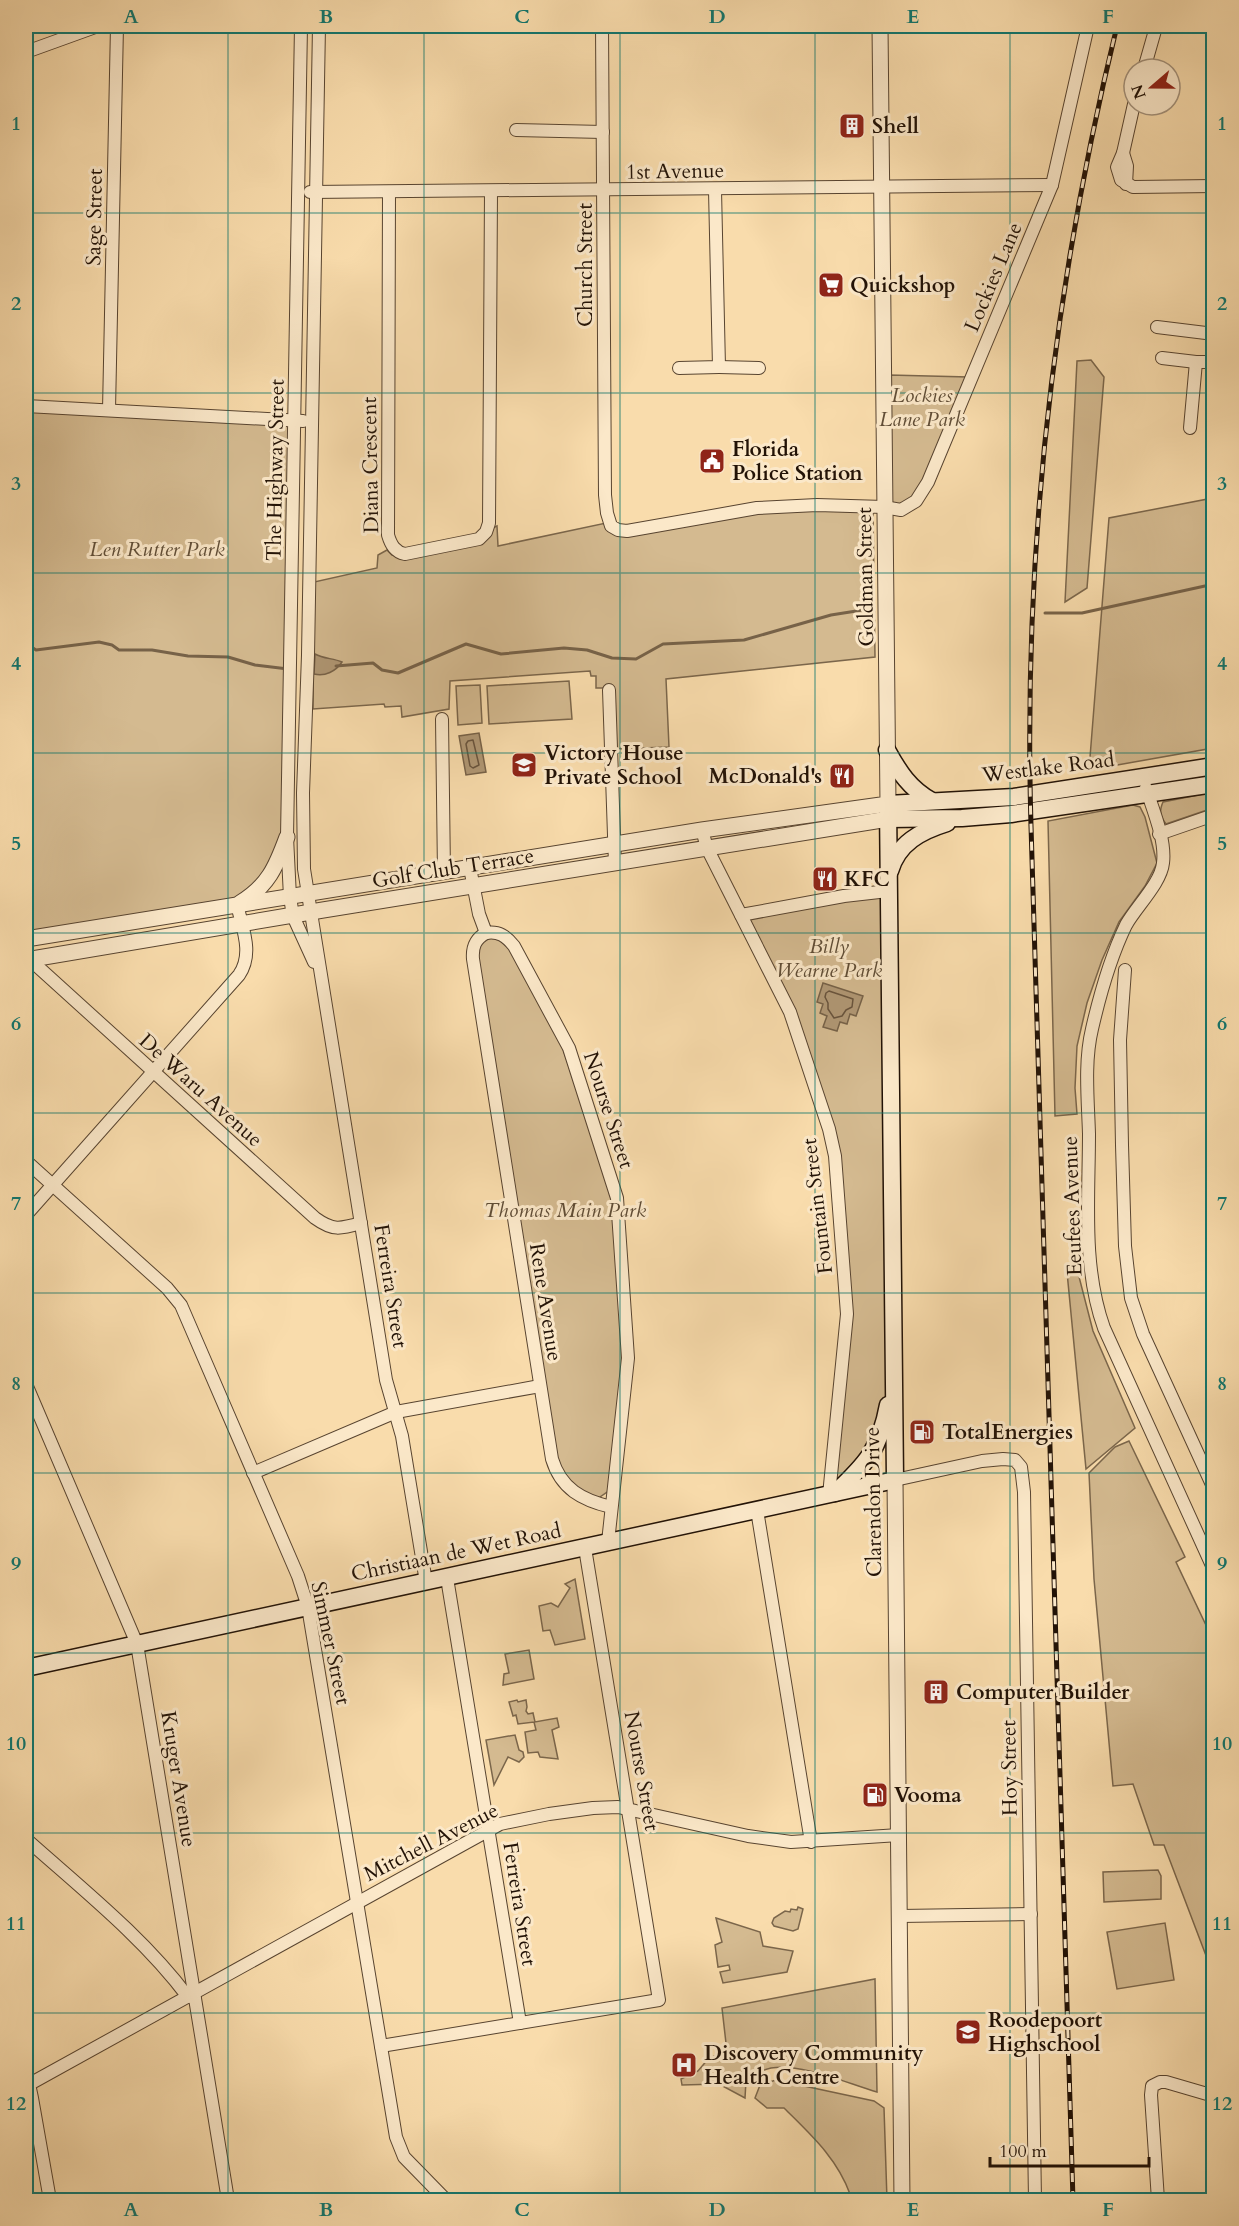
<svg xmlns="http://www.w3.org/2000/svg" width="1239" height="2226" viewBox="0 0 1239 2226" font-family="Cardo,serif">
<rect width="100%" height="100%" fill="#f9dcac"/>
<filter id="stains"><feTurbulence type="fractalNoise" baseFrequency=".00333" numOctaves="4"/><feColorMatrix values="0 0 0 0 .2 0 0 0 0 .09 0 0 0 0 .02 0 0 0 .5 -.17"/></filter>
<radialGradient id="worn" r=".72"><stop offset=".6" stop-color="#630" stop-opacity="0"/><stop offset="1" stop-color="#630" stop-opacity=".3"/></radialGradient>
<g fill="#d4ba90" stroke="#7b664b" stroke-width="1.5">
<polygon points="1091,360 1104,377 1087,588 1065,602 1077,361"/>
<polygon points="889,375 968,377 920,490 904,505 890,505"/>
<polygon points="26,409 291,424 283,837 274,863 244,897 26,933"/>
<polygon points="1213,498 1213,748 1089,770 1109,518"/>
<polygon points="816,508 873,511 875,657 666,679 669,747 614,749 606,688 596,688 596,676 591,676 590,671 450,681 449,709 402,717 401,706 385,707 384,704 313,709 314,582 377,568 378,555 387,550 392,555 446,550 497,526 498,546 606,523 609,528 757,511"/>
<polygon points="569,681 572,719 489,724 487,686"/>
<polygon points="480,685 482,723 458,725 456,686"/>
<path d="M1213 792V808L1166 824C1160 816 1159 811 1163 802Z"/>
<polygon points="1133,805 1140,807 1145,817 1157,863 1145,886 1119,922 1102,960 1087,1003 1077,1046 1075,1088 1077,1114 1055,1116 1048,821"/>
<polygon points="883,895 887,1395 879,1433 833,1488 849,1350 834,1134 746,918"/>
<polygon points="484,937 505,939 556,1028 613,1198 624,1353 610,1490 597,1499 581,1493 559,1469 476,959 479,942"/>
<polygon points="1077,1269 1093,1331 1135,1428 1086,1469 1067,1272"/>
<polygon points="1129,1441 1185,1557 1176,1562 1213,1640 1213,1974 1164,1845 1154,1845 1133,1784 1113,1786 1094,1579 1089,1473 1115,1447"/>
<polygon points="575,1579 585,1639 555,1645 550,1630 543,1631 539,1606 551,1603 558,1607 570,1588 565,1584"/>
<polygon points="529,1650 534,1679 503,1685 504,1674 509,1673 505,1654"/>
<polygon points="517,1700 518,1702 526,1700 527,1707 526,1711 528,1714 533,1713 535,1722 557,1718 559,1727 552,1730 558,1759 540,1757 538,1752 528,1753 525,1732 536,1730 534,1722 518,1724 516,1715 513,1716 509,1702"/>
<polygon points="515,1735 519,1750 523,1752 524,1757 519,1762 508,1757 494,1785 486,1740"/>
<polygon points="1158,1870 1161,1876 1161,1899 1104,1902 1103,1872"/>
<polygon points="798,1907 803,1909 798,1929 793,1931 774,1926 772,1923 774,1918 785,1911 790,1912 791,1909 797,1910"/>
<polygon points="716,1918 760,1932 763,1946 793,1951 787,1972 723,1983 720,1972 730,1970 729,1965 718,1967 715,1945 722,1942"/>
<polygon points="1165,1923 1174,1980 1117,1989 1107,1932"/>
<path d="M875 1979 877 2092C846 2083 802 2063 771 2068 761 2070 753 2075 746 2081L745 2098 719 2084 682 2085 681 2079 698 2071 709 2058 727 2052 722 2008Z"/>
<path d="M776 2080 874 2101 884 2108 887 2200H847L850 2194C837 2158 811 2135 784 2108H767L755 2098 760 2085Z"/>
</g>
<g fill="#b09774" stroke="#776248" stroke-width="1.5">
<path d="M315 654C324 659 333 658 342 662 336 671 325 677 314 674Z"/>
<polygon points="479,733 486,772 466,775 459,736"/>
<polygon points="823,983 863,996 856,1016 850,1014 847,1024 840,1022 837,1031 823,1027 827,1016 820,1013 823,1004 817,1002"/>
</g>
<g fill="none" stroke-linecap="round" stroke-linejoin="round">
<g stroke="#69543d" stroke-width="1.5">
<polygon points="473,740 479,765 473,768 470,766 466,744 468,741"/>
<polygon points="829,991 853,999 852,1007 846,1010 842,1016 834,1018 828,1009 828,1003 825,997 826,993"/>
</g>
<g stroke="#776248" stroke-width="3">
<polyline points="1045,613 1082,613 1214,584"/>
<polyline points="26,645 27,644 36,650 99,642 112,645 119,650 152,650 188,656 228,657 255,665 288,669"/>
<polyline points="336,666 373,663 382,670 398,673 466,644 501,654 564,648 587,650 612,658 636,659 663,644 744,640 831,615 869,609"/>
</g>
<g stroke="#584430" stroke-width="14">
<g id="minor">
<polyline points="301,26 287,837 290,897 293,916 314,962"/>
<polyline points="319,26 308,655 303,793 304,869 386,1380 402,1436 426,1582"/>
<polyline points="602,26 605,495 607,513 611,526 618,530 627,531 757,508 817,505 884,507 901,510 916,501 928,482 1052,185 1088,26"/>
<polyline points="26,52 98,26"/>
<polyline points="1144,69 1156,27"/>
<polyline points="1134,104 1123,153 1117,167 1121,180 1133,187 1214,186"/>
<polyline points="516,130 603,132"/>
<polyline points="1123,153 1127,166 1126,184"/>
<polyline points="310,192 1052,185"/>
<path d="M389 192 388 535C391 545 395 552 405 554L479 539 486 532 489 523 491 192"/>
<polyline points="1157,327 1214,334"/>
<polyline points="1162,358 1196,362 1214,362"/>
<polyline points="719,367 759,368"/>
<polyline points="679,368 719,367 715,190"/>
<polyline points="26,406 303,421"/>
<polyline points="109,410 117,26"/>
<polyline points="1190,428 1196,362"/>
<polyline points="609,690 615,864"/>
<polyline points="442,719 444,873"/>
<path d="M1146 788C1153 810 1166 840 1163 863 1161 883 1136 907 1126 925 1110 958 1100 994 1092 1029 1084 1062 1088 1100 1089 1134 1089 1198 1082 1267 1104 1328L1214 1570"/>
<polyline points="702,830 707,848 790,1012 829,1129 835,1156 847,1314 829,1495"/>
<polyline points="1159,834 1214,815"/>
<path d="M470 868 479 914 486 933C499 931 506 936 514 946L569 1048 617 1198 628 1358 608 1542"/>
<polyline points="741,915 844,896 888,891"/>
<path d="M486 933C475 939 472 947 473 959L552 1459C561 1489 582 1500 611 1507"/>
<path d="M26 956 315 1218C333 1231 340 1229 361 1223"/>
<polyline points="1125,970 1120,1040 1122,1145 1125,1246 1131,1298 1143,1334 1214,1489"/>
<polyline points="26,1161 167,1288 181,1305 298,1576 308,1607 396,2137 404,2157 446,2200"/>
<path d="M26 1215 239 975C254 953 242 928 237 904"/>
<polyline points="26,1384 137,1644 228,2200"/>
<polyline points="253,1473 396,1412 540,1386"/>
<polyline points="895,1480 982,1461 1003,1459 1015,1460 1021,1467 1024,1492 1035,2200"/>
<polyline points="757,1510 811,1842"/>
<polyline points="447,1578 520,2023"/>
<path d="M26 1839C81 1888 144 1938 188 1997"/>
<polyline points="900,1916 1031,1914"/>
<polyline points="381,2046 659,2000 585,1548"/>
<polyline points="26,2080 29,2084 32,2098 50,2200"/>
<polyline points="26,2086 500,1824 549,1814 593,1808 618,1807 748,1836 791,1842 899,1835"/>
<polyline points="1158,2200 1151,2095 1152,2086 1160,2082 1166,2082 1214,2096"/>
</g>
</g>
<g stroke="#584430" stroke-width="17">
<g id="tertiary">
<path d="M240 903C268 886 276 867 287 837"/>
<polyline points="26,939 702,830 888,804 880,26"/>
<polyline points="26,960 323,910 888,819"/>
<polyline points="895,1480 902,2200"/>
</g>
</g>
<g stroke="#221206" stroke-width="19">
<g id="secondary">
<path d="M887 750C899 772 910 789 932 801"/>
<polyline points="888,819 962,818 1011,814 1214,784"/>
<path d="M890 871C898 843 921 831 947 823"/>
<path d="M835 1493C866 1464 880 1449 888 1405"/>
<polyline points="26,1668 895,1480 888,804 1014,797 1214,766"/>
</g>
</g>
<use href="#minor" stroke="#fbe8c9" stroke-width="12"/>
<use href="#tertiary" stroke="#fbe8c9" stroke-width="15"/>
<use href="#secondary" stroke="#fbe8c9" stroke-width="16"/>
<g stroke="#221206" stroke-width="5">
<path id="rail" d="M1073 2200 1031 826C1023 557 1053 288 1117 26"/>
</g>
<use href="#rail" stroke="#fbe8c9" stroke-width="3" stroke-dasharray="9" stroke-linecap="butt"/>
</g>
<path fill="none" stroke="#0f766e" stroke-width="1.5" stroke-opacity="0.55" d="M228 26V2200M424 26V2200M620 26V2200M815 26V2200M1010 26V2200M26 213H1214M26 393H1214M26 573H1214M26 753H1214M26 933H1214M26 1113H1214M26 1293H1214M26 1473H1214M26 1653H1214M26 1833H1214M26 2013H1214"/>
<defs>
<g id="building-square" transform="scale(1.35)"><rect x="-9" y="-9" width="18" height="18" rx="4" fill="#8f2418" stroke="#fbe8c9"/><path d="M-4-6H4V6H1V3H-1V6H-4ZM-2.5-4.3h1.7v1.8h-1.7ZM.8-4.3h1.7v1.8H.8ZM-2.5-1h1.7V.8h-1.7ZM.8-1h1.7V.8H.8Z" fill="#fff"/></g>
<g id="supermarket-square" transform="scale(1.35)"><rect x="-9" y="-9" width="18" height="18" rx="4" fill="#8f2418" stroke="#fbe8c9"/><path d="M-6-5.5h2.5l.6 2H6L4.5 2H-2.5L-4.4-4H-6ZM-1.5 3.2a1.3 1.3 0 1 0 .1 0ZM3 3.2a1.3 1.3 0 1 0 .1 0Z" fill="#fff"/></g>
<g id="civic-square" transform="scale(1.35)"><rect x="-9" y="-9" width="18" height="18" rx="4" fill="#8f2418" stroke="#fbe8c9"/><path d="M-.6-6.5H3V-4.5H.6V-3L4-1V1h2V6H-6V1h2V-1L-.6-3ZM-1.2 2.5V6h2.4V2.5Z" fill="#fff"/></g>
<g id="school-square" transform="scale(1.35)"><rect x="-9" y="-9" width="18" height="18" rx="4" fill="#8f2418" stroke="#fbe8c9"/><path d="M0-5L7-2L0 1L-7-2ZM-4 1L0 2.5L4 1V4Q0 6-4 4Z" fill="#fff"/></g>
<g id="restaurant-square" transform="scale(1.35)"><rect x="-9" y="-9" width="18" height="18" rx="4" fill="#8f2418" stroke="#fbe8c9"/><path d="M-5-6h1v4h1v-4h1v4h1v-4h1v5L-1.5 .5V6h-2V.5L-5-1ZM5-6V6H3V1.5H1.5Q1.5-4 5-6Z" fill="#fff"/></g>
<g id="fuel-square" transform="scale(1.35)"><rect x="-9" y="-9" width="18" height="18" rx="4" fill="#8f2418" stroke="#fbe8c9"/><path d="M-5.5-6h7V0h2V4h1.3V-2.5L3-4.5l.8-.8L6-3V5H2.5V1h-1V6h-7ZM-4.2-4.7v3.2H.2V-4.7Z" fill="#fff"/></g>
<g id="hospital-square" transform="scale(1.35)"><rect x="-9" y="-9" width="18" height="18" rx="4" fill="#8f2418" stroke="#fbe8c9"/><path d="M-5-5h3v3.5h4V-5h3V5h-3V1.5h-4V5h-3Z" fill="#fff"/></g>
</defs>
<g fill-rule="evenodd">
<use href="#building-square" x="852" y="126"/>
<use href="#supermarket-square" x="831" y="285"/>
<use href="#civic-square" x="712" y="461"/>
<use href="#school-square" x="524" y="765"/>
<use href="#restaurant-square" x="842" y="776"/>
<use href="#restaurant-square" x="825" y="879"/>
<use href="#fuel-square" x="922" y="1432"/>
<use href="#building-square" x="936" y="1692"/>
<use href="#fuel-square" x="875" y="1795"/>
<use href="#school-square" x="968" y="2032"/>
<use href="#hospital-square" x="684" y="2065"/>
</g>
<g text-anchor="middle" stroke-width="6" stroke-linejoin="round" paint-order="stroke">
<g font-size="21" font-weight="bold" fill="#221206" stroke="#fbe8c9" text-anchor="start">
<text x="872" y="133">Shell</text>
<text x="850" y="292">Quickshop</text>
<text x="732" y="456">Florida<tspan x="732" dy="24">Police Station</tspan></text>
<text x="544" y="760">Victory House<tspan x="544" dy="24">Private School</tspan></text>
<text x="822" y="783" text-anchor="end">McDonald's</text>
<text x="844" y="886">KFC</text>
<text x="942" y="1439">TotalEnergies</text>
<text x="956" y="1699">Computer Builder</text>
<text x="894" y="1802">Vooma</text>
<text x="988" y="2027">Roodepoort<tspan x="988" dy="24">Highschool</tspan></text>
<text x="704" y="2060">Discovery Community<tspan x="704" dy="24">Health Centre</tspan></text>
</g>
<g font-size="21" fill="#221206" stroke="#fbe8c9">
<text transform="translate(675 171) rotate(-1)" y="7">1st Avenue</text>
<text transform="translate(94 217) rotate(-89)" y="7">Sage Street</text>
<text transform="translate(585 265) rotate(-90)" y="7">Church Street</text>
<text transform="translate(993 277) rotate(-67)" y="7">Lockies Lane</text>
<text transform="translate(370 465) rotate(-91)" y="7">Diana Crescent</text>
<text transform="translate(275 470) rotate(-89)" y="7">The Highway Street</text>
<text transform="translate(865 577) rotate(-91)" y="7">Goldman Street</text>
<text transform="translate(1048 767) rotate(-7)" y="7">Westlake Road</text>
<text transform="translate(453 868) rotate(-9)" y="7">Golf Club Terrace</text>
<text transform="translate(201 1090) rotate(42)" y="7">De Waru Avenue</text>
<text transform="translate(609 1110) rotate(72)" y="7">Nourse Street</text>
<text transform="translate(817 1206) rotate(-97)" y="7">Fountain Street</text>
<text transform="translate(1072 1206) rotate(-92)" y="7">Eeufees Avenue</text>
<text transform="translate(391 1286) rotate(81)" y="7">Ferreira Street</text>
<text transform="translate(546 1302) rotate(81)" y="7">Rene Avenue</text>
<text transform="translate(873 1502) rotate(-91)" y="7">Clarendon Drive</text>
<text transform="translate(456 1552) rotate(-12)" y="7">Christiaan de Wet Road</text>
<text transform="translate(331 1643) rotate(78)" y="7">Simmer Street</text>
<text transform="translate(1009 1768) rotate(-91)" y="7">Hoy Street</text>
<text transform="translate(642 1771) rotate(80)" y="7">Nourse Street</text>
<text transform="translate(179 1779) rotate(81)" y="7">Kruger Avenue</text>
<text transform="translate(431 1842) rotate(-27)" y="7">Mitchell Avenue</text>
<text transform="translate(520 1904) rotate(81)" y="7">Ferreira Street</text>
</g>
<g font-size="21" font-style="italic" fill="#604d36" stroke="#fbe8c9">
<text x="922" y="402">Lockies<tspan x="922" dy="24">Lane Park</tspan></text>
<text x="157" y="556">Len Rutter Park</text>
<text x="829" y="953">Billy<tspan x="829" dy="24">Wearne Park</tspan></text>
<text x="565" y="1217">Thomas Main Park</text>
</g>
</g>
<rect width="1239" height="2226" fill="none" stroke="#f9dcac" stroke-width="66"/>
<g transform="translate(1152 87) rotate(250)"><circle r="28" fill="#fbe8c9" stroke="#a4927b" stroke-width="1.5"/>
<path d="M0-4.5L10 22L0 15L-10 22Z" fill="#8f2418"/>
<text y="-9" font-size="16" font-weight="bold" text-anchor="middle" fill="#221206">N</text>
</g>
<path d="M990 2157v9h159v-9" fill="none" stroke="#221206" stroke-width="3"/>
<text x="999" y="2157" font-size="18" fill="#221206" stroke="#fbe8c9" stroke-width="4.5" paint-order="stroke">100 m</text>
<rect x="33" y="33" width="1173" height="2160" fill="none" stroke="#0f766e" stroke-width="2"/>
<g font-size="20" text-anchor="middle" font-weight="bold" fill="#0f766e">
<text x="131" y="23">A</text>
<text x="326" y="23">B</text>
<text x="522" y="23">C</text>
<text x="717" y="23">D</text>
<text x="913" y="23">E</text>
<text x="1108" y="23">F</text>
<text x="16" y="130">1</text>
<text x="1222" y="130">1</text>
<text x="16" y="310">2</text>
<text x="1222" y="310">2</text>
<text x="16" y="490">3</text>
<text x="1222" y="490">3</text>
<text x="16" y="670">4</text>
<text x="1222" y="670">4</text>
<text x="16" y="850">5</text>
<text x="1222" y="850">5</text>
<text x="16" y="1030">6</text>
<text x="1222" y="1030">6</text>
<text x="16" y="1210">7</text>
<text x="1222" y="1210">7</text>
<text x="16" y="1390">8</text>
<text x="1222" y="1390">8</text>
<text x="16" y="1570">9</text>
<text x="1222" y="1570">9</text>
<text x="16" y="1750">10</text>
<text x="1222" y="1750">10</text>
<text x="16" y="1930">11</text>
<text x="1222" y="1930">11</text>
<text x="16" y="2110">12</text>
<text x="1222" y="2110">12</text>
<text x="131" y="2216">A</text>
<text x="326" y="2216">B</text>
<text x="522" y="2216">C</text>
<text x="717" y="2216">D</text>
<text x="913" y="2216">E</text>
<text x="1108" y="2216">F</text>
</g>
<rect width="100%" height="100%" filter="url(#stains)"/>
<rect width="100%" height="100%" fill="url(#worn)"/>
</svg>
